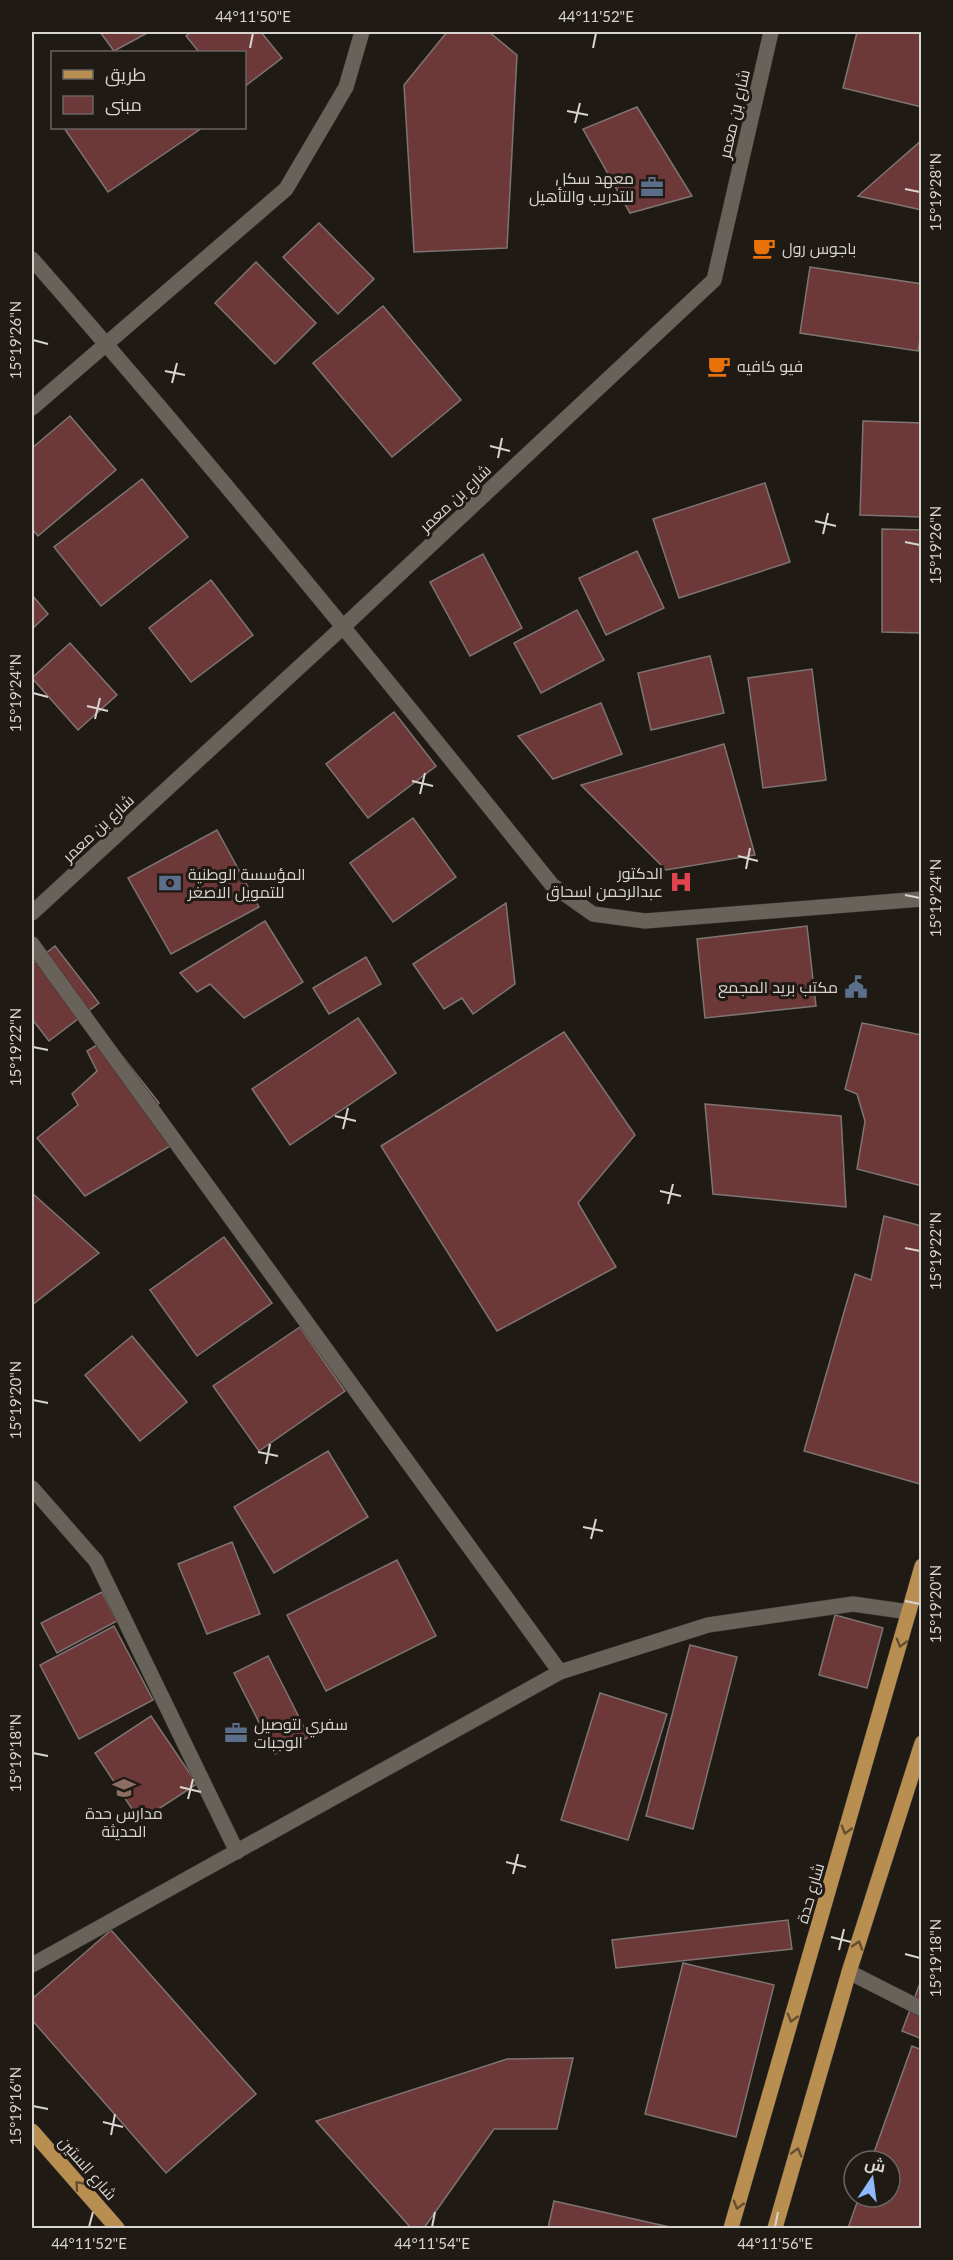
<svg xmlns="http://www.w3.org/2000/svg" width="953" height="2260" viewBox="0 0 953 2260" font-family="Lato,Cairo,sans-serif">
<rect width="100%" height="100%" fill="#201a15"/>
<g fill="#6c3938" stroke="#7e7473" stroke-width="1.5">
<polygon points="100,32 149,32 114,51"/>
<polygon points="192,32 261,32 282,58 244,87 244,52 199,52 186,36"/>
<polygon points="447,32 489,32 517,55 507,248 414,252 404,85"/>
<polygon points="857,32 922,32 922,107 843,88"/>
<polygon points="637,107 692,196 630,213 583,129"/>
<polygon points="64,128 202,128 108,192"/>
<polygon points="922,140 922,210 858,196"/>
<polygon points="319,223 374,279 338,314 283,257"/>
<polygon points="256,262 316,323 275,364 215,303"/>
<polygon points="810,267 922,284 922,328 918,351 800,333"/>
<polygon points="383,306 461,400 392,457 313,363"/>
<polygon points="70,416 116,470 38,536 32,529 32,448"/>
<polygon points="863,421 922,423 922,517 860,515"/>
<polygon points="142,479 188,537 101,606 54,547"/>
<polygon points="765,483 790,562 679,598 653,519"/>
<polygon points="882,529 922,530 922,633 882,632"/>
<polygon points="637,551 664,608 606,635 579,578"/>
<polygon points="483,554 522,628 470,656 430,582"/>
<polygon points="211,580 253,635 191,682 149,628"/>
<polygon points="32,595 48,614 32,629"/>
<polygon points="577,610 604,660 541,693 514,643"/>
<polygon points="70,643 117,695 78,730 32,678"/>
<polygon points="710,656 724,713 651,730 638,673"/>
<polygon points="812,669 826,780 763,788 748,678"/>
<polygon points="601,703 622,754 553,779 518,736"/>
<polygon points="394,712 436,766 368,818 326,764"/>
<polygon points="724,744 755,855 666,870 581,785"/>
<polygon points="413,818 456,877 393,922 350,863"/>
<polygon points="217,830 259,907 171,954 128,878"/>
<polygon points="506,903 515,984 473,1014 462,998 444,1009 413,964"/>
<polygon points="265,921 303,982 244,1018 210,984 197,992 180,973"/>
<polygon points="807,926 816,1006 705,1018 697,939"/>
<polygon points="55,946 99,1003 49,1041 32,1019 32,964"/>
<polygon points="366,957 381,984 329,1014 313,988"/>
<polygon points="358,1018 396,1073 290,1145 252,1089"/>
<polygon points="862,1023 922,1035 922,1186 857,1169 865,1121 857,1094 845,1089"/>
<polygon points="564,1032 635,1135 578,1203 616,1267 497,1331 381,1146"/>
<polygon points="108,1038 159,1103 149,1116 172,1145 85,1196 37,1138 78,1105 72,1094 97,1071 87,1051"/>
<polygon points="705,1104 841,1116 846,1207 713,1194"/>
<polygon points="32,1193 99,1253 32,1305"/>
<polygon points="884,1216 922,1226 920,1484 804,1451 855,1274 871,1280"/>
<polygon points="224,1237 272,1303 197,1356 150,1290"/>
<polygon points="300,1327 345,1391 259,1451 213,1386"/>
<polygon points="132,1336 187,1402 140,1441 85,1375"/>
<polygon points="328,1451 368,1517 274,1573 234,1507"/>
<polygon points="232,1542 260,1614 207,1634 178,1564"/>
<polygon points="397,1560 436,1636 326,1691 287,1615"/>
<polygon points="102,1592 117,1621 57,1653 41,1623"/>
<polygon points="835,1615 883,1628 867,1688 819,1675"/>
<polygon points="114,1626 153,1700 79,1739 40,1665"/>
<polygon points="690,1645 737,1657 693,1829 646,1816"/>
<polygon points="268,1656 309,1737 275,1754 234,1673"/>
<polygon points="600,1693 667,1714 628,1840 561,1820"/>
<polygon points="151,1716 197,1784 140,1821 95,1753"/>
<polygon points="788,1920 792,1949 616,1968 612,1940"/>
<polygon points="111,1930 256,2094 166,2173 32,2020 32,1999"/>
<polygon points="683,1963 774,1985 736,2137 645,2114"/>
<polygon points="922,1978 922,2039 902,2031"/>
<polygon points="912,2046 922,2050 922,2228 848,2228 859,2197 890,2197 890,2161 871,2161"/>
<polygon points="573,2058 557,2129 494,2129 424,2228 411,2228 316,2121 507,2059"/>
<polygon points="554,2201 674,2228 548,2228"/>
</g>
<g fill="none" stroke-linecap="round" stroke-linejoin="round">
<g stroke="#3b3734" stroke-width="16">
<g id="minor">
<path d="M32 259C211 463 382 673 552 885L593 914 645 921 922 899"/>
<polyline points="32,408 286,189 346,87 362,32"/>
<polyline points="32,913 344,626 714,280 771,32"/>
<polyline points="32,944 560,1672"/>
<polyline points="32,1488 96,1561 237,1852"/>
<polyline points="32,1965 560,1672 708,1625 853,1604 909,1612"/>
<polyline points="849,1972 922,2009"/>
</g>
</g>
<g stroke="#3b3734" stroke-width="16">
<g id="major">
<polyline points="32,2131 117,2228"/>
<polyline points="731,2228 922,1566"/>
<polyline points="775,2228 849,1972 922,1743"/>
</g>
</g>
<use href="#minor" stroke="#69625b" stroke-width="15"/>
<use href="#major" stroke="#b88e51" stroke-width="15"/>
</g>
<defs><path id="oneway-chevron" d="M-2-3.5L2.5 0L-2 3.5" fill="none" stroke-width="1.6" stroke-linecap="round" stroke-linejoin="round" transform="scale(1.5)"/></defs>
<g stroke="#644e30">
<use href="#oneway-chevron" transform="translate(901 1643) rotate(106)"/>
<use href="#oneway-chevron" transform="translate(846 1830) rotate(106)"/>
<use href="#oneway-chevron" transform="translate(858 1945) rotate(-72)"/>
<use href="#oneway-chevron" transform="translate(792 2018) rotate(106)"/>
<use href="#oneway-chevron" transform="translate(797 2152) rotate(-74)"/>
<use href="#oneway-chevron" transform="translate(79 2185) rotate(-131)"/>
<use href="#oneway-chevron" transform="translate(738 2205) rotate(106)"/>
</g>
<path fill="none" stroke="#d8d4d0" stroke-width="2" d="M250 48 253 33M593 48 596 33M567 111 588 115M575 123 580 103M905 189 920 192M33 340 48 344M165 371 185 375M172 383 177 363M490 446 510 451M498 458 502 438M815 521 836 526M823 534 828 513M905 542 920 545M33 693 48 697M87 706 108 711M95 719 100 698M412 781 433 786M420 794 425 773M738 856 758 861M746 869 750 848M905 895 920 898M33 1047 48 1050M335 1116 356 1121M343 1129 348 1108M660 1191 681 1196M668 1204 673 1184M905 1248 920 1251M33 1400 48 1403M258 1452 278 1456M266 1464 270 1444M583 1527 603 1531M591 1539 596 1519M905 1601 920 1604M33 1753 48 1756M180 1787 201 1792M188 1799 193 1779M506 1862 526 1867M513 1874 518 1854M831 1937 851 1942M839 1950 844 1929M905 1954 920 1958M33 2106 48 2109M103 2122 123 2127M111 2135 115 2114M89 2227 93 2212M432 2227 435 2212M775 2227 778 2212"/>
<defs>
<g id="office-bare" transform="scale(1.8)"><path d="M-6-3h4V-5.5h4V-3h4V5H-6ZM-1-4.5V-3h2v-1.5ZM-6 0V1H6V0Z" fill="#5c6f8a" stroke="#201a15" stroke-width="2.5" paint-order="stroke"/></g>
<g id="cafe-bare" transform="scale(1.8)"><path d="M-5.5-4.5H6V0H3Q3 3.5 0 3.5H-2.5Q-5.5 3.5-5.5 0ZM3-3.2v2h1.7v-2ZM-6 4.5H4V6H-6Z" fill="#e8710a" stroke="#201a15" stroke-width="2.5" paint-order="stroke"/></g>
<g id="hospital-bare" transform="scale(1.8)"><path d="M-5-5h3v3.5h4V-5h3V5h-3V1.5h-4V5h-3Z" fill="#e0444e" stroke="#201a15" stroke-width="2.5" paint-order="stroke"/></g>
<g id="bank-bare" transform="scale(1.8)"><path d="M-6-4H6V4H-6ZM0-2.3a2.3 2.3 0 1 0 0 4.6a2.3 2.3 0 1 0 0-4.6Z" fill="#5c6f8a" stroke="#201a15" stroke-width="2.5" paint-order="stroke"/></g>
<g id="civic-bare" transform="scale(1.8)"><path d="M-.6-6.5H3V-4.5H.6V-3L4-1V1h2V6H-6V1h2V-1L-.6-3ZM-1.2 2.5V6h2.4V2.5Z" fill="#5c6f8a" stroke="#201a15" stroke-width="2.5" paint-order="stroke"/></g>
<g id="school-bare" transform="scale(1.8)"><path d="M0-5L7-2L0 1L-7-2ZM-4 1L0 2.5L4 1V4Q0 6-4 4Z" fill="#8d6e63" stroke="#201a15" stroke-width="2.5" paint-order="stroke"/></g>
</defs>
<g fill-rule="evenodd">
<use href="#office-bare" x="652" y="187"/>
<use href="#cafe-bare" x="764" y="248"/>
<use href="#cafe-bare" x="719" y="366"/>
<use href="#hospital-bare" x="681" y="882"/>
<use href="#bank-bare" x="170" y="883"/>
<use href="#civic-bare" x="856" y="987"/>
<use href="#office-bare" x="236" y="1733"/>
<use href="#school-bare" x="124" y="1788"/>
</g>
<g text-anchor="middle" stroke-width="6" stroke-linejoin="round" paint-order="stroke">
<g font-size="16" fill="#d8d4d0" stroke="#201a15">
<text transform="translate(734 114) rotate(-77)" y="6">شارع بن معمر</text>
<text transform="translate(455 498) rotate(-43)" y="6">شارع بن معمر</text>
<text transform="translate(98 828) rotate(-43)" y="6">شارع بن معمر</text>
<text transform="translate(810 1893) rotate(-74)" y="6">شارع حدة</text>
<text transform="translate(88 2168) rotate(49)" y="6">شارع الستين</text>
</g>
<g font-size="16" fill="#d8d4d0" stroke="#201a15" text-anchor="start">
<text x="634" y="184" text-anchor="end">معهد سكل<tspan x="634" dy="18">للتدريب والتأهيل</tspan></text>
<text x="782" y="254">باجوس رول</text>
<text x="737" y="372">فيو كافيه</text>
<text x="663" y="879" text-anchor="end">الدكتور<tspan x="663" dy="18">عبدالرحمن اسحاق</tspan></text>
<text x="188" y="880">المؤسسة الوطنية<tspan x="188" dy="18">للتمويل الاصغر</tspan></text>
<text x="838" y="993" text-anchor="end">مكتب بريد المجمع</text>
<text x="254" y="1730">سفري لتوصيل<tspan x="254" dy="18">الوجبات</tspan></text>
<text x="124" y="1819" text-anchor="middle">مدارس حدة<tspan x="124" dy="18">الحديثة</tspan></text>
</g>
</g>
<rect width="953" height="2260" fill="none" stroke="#201a15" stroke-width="66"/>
<rect x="51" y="51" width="195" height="78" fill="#201a15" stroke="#6a6460" stroke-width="1.5"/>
<rect x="63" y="70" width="30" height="9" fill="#b88e51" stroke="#6a6460" stroke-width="1.5"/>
<text x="105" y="81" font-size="18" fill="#d8d4d0">طريق</text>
<rect x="63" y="96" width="30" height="18" fill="#6c3938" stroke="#6a6460" stroke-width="1.5"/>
<text x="105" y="111" font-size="18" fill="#d8d4d0">مبنى</text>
<g transform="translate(872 2179) rotate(13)"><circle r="28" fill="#201a15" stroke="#6a6460" stroke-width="1.5"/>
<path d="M0-4.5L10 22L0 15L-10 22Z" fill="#8fb8fd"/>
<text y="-9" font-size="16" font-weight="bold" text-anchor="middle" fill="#d8d4d0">ش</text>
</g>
<rect x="33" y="33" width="887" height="2194" fill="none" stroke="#d8d4d0" stroke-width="2"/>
<g font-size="15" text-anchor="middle" fill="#d8d4d0">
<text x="253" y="22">44°11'50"E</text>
<text x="596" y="22">44°11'52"E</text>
<text transform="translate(936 192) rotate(-90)" y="5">15°19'28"N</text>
<text transform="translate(16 340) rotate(-90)" y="5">15°19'26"N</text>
<text transform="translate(936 545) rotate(-90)" y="5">15°19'26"N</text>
<text transform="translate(16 693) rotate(-90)" y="5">15°19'24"N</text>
<text transform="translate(936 898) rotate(-90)" y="5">15°19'24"N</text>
<text transform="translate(16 1047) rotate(-90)" y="5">15°19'22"N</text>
<text transform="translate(936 1251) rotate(-90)" y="5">15°19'22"N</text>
<text transform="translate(16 1400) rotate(-90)" y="5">15°19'20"N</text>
<text transform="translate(936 1604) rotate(-90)" y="5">15°19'20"N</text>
<text transform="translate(16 1753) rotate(-90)" y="5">15°19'18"N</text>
<text transform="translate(936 1958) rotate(-90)" y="5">15°19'18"N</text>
<text transform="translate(16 2106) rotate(-90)" y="5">15°19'16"N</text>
<text x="89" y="2249">44°11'52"E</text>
<text x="432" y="2249">44°11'54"E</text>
<text x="775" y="2249">44°11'56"E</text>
</g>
</svg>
